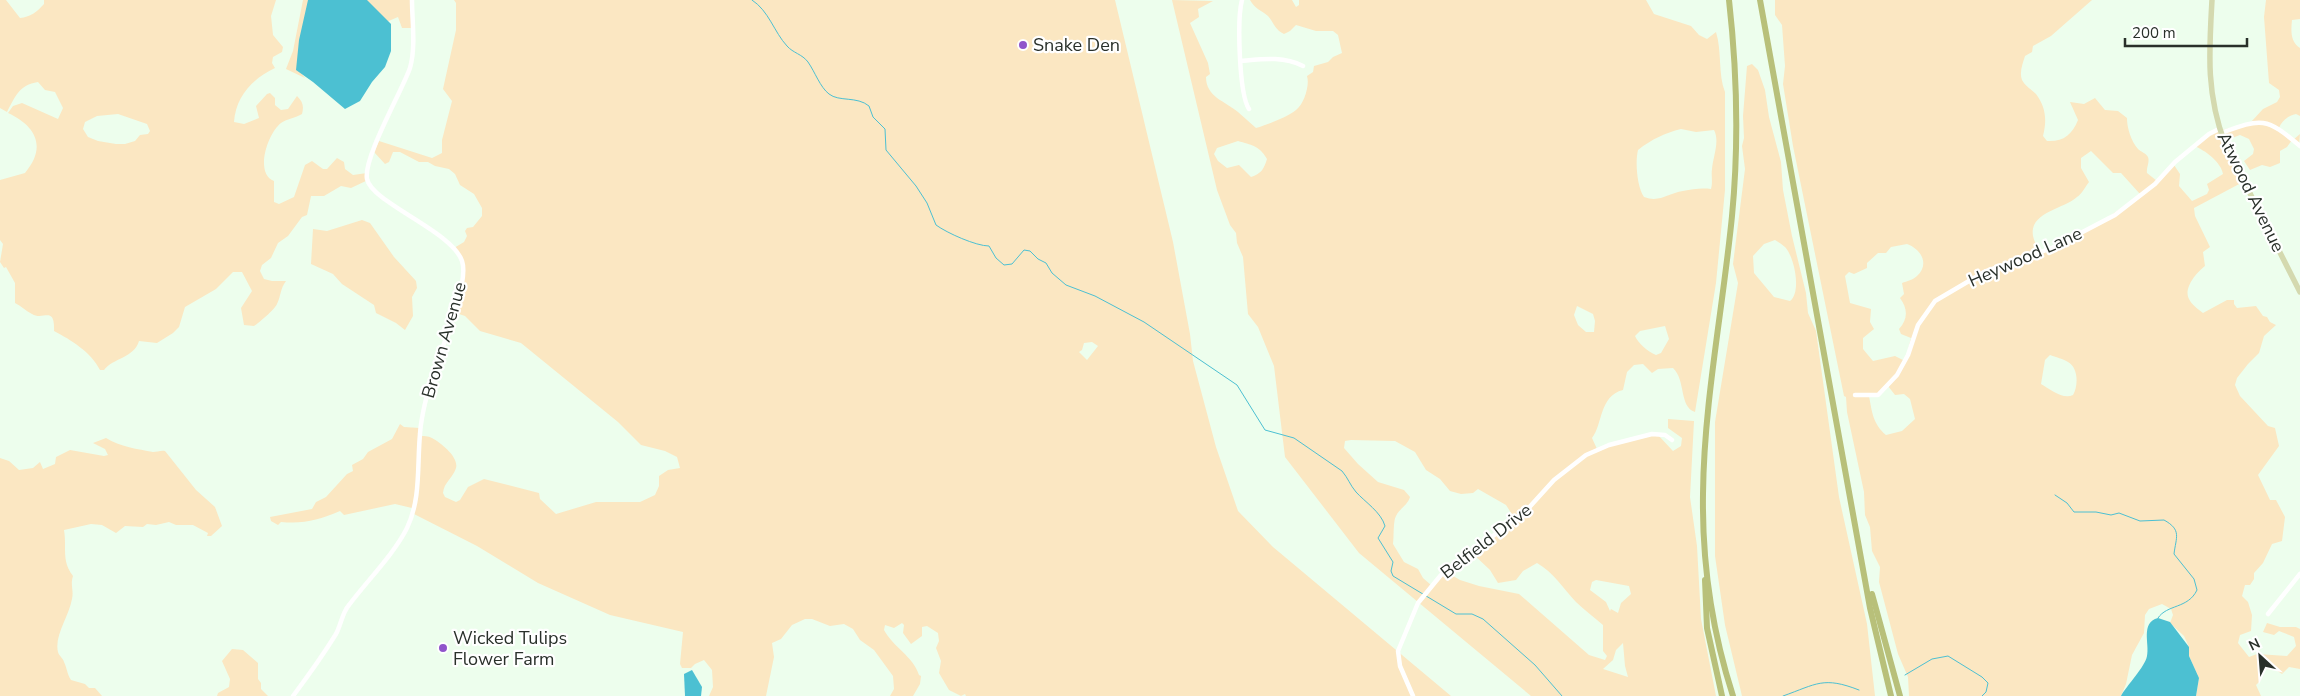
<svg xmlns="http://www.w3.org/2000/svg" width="2300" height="696" viewBox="0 0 2300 696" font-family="'Nunito Sans',sans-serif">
<rect width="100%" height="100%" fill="#edfeed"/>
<g fill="#fbe7c2" fill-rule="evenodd">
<path d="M0 0H6L20 18C30 17 37 12 44 4V0H276L271 16 273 35 283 47 282 52 273 57 272 63 275 68C252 79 236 96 234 122L244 124 259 118 256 106 267 94 270 93 275 98V105L281 110 288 109 297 96C303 102 304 106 302 114 296 118 286 119 281 123 268 133 254 173 274 181V202L279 204 294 197 305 165 312 161 323 169H327L337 158 344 162 345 169 353 175 367 173 368 180 351 188 341 186 324 196H311L307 215 302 217 288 236 278 243 271 258 262 265 260 271 264 279 272 281H286C280 289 281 296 277 304 274 310 260 322 254 326L244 325 241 308 252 291 242 272H233L216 289 185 307 179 327 173 333 157 343 139 341C134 358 113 358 104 370H100C91 352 71 340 54 331 55 305 43 321 32 314 26 311 21 306 15 303V283L6 267 4 268 0 262 3 244 0 240V180L25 173C47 147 36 126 8 113L13 106 22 103 58 119 63 108 55 92 45 90 38 82C19 85 15 97 7 112L0 108ZM118 114 147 124 150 131 148 134 140 135 135 141 125 144H116L98 141 88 137 83 129 85 122 97 116Z"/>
<polygon points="303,0 310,0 297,68 305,78 286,69 293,51"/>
<polygon points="340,0 412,0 411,28 402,28 398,17 384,23"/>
<path d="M454 0H1115L1173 242 1190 334 1193 361 1216 447 1238 511 1273 547 1451 696H966L965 694 961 696 949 690 939 673 941 661 936 648 939 641 938 633 927 626 922 627V636L911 644 903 633 904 625 902 623 894 628 885 625 884 630C893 647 913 656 919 675L921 676 920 684 913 696H890L894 689 893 676 874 650 860 640 853 629 844 624 830 626 812 619H805L792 625 781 639 772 643 774 657 766 696H709L713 687 712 670 704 660 695 664 691 668H682L680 664 683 632 610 615 538 583 477 546 412 513V508L395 504 344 515 340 511C318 520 305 524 281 522L278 525 271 521 270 517 312 509 316 502 326 497 347 474 353 471 352 465 363 459 368 452 392 439 400 424 404 427 420 428V436C424 436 428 436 432 438 441 443 459 457 456 468 453 478 444 482 443 493L445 497 456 502 460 500 468 487 484 479 539 493 540 499 556 514 596 502H640L655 495 659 486V476L668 470 680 468 677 457 665 451 641 445 618 422 521 343 480 331 465 316 453 312 461 287 462 261 454 248 464 242 467 236 465 231 467 228 473 227 482 216V208L474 194 460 185 455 174 449 169 435 166 428 162H419L400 152H393L389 162 385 164 374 152 379 141 432 158 442 153V140L452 101 443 89 456 30V3ZM1092 342 1098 346 1087 360 1079 352 1082 350 1084 343Z"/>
<path d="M1172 0 1213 1 1198 9 1199 17 1190 23 1208 63 1210 74 1206 77C1206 97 1225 101 1238 112 1244 117 1250 123 1256 128 1268 124 1286 118 1296 110 1304 104 1310 85 1307 76L1313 72 1314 66 1328 62 1333 57 1342 53 1338 35 1333 31H1316L1296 25 1290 31 1284 34C1275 30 1274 23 1268 16 1261 10 1255 9 1250 0H1292L1296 7 1299 5V0H1646L1654 14 1691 26 1699 35 1707 39 1716 32C1722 51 1718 75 1725 92V190L1716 283 1695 412C1679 407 1686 380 1673 368L1658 369 1652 373 1643 364 1634 365 1627 372 1623 390C1599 396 1603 424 1592 438L1597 449 1653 434 1658 435 1673 451 1681 446 1682 438 1668 428V419L1694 421 1690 497 1697 546 1701 619 1716 696H1531L1359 553 1285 457 1274 366 1258 327 1248 314 1243 257 1237 243 1236 233 1230 225 1217 190ZM1681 129 1696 132 1714 130C1720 141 1713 157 1712 169 1711 176 1713 182 1711 189 1701 188 1693 189 1683 191 1668 193 1660 203 1644 197 1637 187 1635 162 1638 150 1652 139 1665 133 1681 129ZM1238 141C1251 145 1259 145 1267 159 1264 169 1261 174 1251 177L1239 165 1227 168 1218 161 1214 154 1217 148ZM1577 306 1593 314 1595 321 1594 332H1586L1578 325 1574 315ZM1665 326 1669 339 1661 353 1656 355C1648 352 1638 343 1635 336L1640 331ZM1351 440 1395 441 1415 452 1426 470 1440 479 1450 491 1461 494 1473 493 1478 489 1506 505 1515 519 1471 552 1490 570 1498 583 1516 580 1523 571 1537 563C1554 573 1563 588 1576 602 1584 610 1594 617 1603 625V651L1607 656 1605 660 1589 655 1519 594 1479 586 1460 580 1445 571 1431 585 1423 578 1418 569 1404 562 1393 544C1394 537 1393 521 1396 516 1400 508 1407 506 1410 497L1404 490 1378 482 1358 464 1344 448 1345 441ZM1596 580 1629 586 1631 594 1621 603 1618 613 1611 609 1610 611 1606 602 1590 590 1592 582ZM1623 643 1625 666 1628 677 1603 669 1613 660 1616 650Z"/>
<path d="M1775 0H2092L2051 36 2033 46 2032 52 2025 56C2023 63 2019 72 2022 80 2025 86 2031 89 2036 94 2046 107 2047 121 2043 136L2047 141C2063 142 2072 135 2078 120L2070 102 2084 104 2095 98 2105 110 2118 111 2127 118C2127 128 2131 141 2138 149 2141 152 2146 153 2148 157 2150 162 2146 168 2147 173L2157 181 2174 165 2180 174 2179 186 2192 201 2207 194 2209 190 2207 184 2223 174C2221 162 2205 150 2194 146L2208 134 2251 122 2263 109 2277 102 2280 97 2279 90 2269 83 2264 17 2266 0H2300V19L2292 20C2291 30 2290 42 2300 48V116L2296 114C2288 116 2282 120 2279 128L2293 140 2300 134 2299 144 2292 140 2287 147 2280 151V163L2270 167 2262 165 2250 170 2244 161 2253 154 2254 149 2249 139 2240 135 2224 141 2243 182 2194 208 2195 216 2210 247 2203 252 2205 266C2197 272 2183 288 2189 299 2192 305 2198 309 2203 313L2227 300H2234V304L2237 308 2256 306 2263 316 2267 317 2270 322 2276 325 2264 336 2259 353 2248 364 2237 378 2235 385 2240 396 2268 426 2275 428 2279 446 2258 475 2270 500H2276L2285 517 2282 541 2272 544 2263 563 2254 573V579L2250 585H2245L2242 596 2248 602 2252 615 2251 631 2240 635 2238 643 2249 657 2257 654 2287 656 2296 646 2294 637 2279 631 2274 635 2263 632 2267 623 2280 627H2296L2300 629V669L2289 667 2282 674 2276 670 2266 669 2260 673 2261 680 2256 685 2261 696H2196L2199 678 2189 656V647L2184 636 2170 623 2173 615 2171 609 2162 604 2149 609 2145 615 2144 633 2132 655 2126 684 2121 696H1909L1908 677 1898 654 1879 582 1880 567 1872 551 1870 527 1865 515 1864 492 1847 412 1846 397 1844 396 1793 146 1783 84 1785 66 1782 25 1775 15ZM2091 151 2113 173H2121L2140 194C2111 216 2074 242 2038 251 2037 246 2034 241 2033 236 2029 212 2064 209 2077 197 2082 194 2085 187 2089 182L2081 168V158ZM1907 244C1921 249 1930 264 1917 276 1913 280 1907 281 1902 283L1904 294 1900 298C1908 309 1908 319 1899 329L1901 334 1911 338 1905 361 1895 356 1873 361 1863 349V338L1874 329 1870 322 1871 309 1850 303 1845 276 1849 272 1854 274 1867 268V263L1878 253H1886L1891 247ZM2050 355C2055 357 2064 359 2068 362 2079 368 2078 387 2073 395 2063 400 2050 389 2041 384L2045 360ZM1888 386 1895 395 1904 394 1910 399 1915 419 1902 431 1886 435C1873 424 1872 412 1869 396L1879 394Z"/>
<path d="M1752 64 1758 70 1765 90 1769 117 1781 162 1783 190 1792 236 1806 293 1808 313 1816 331 1839 497 1867 624 1875 696H1742L1725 625 1715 556V422L1738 283 1733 264 1745 169 1742 146 1744 138 1743 116 1747 66ZM1775 240C1778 242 1782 244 1785 247 1794 256 1802 292 1790 301L1774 297 1754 273 1753 256 1764 244Z"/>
<polygon points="362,220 370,223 394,257 416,281 417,288 412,297 413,316 405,330 396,323 376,313 374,305 342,284 333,274 311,264 313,229 327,231"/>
<path d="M106 438C120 447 138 449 153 452 157 452 161 450 165 451L196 490 215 507 222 526 211 536H207L208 533 193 525H176L169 522 156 525 147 524 143 527 125 526 116 533 102 525 91 524 64 530C67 548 61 561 73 576 70 585 74 590 72 599 69 616 54 636 58 652 59 656 63 658 64 662 67 668 67 674 71 680L85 684 89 688H95L102 696H0V458L9 461 19 470 33 468 40 462 43 469 55 464 56 457 70 450 104 456 108 455 105 449 93 443Z"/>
<polygon points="232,649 243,650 258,663 258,679 261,683 261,689 268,696 217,696 218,693 229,687 230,679 222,661"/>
</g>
<g fill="#4cc0d2">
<polygon points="308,0 367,0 391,24 391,51 385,67 372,82 360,101 345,109 313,82 296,70 299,40"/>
<path d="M2158 618 2170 622 2189 647V656L2199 678 2196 696H2121C2127 685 2145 667 2147 656 2150 644 2140 623 2158 618Z"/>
<polygon points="692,670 702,687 701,696 685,696 684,674"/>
</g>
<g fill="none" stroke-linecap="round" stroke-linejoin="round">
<g stroke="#4cc0d2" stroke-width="1">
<path d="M752 0C769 11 774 32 787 46 793 53 802 54 808 62 815 72 820 87 829 94 839 102 857 96 869 106L873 117 885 129 886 150 916 186 927 203 936 225C947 233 976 246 989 246L996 258 1004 265 1012 264 1024 250 1030 251 1038 259 1046 263 1052 273 1066 285 1095 296 1144 322 1237 385 1265 430 1294 438 1342 471C1348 478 1350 485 1356 492 1365 502 1381 512 1385 526L1378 538 1393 562 1391 571 1393 576 1456 614H1472L1483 619 1535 665 1562 696"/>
<path d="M2055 495 2067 503 2074 512H2096L2111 515 2119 513 2140 521 2164 520C2182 530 2176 537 2174 554L2194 579 2197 590C2188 609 2167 604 2158 618"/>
<polyline points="1905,675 1932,659 1948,656 1982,677 1988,683 1986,692 1982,696"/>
<path d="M1783 696C1817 684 1823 676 1859 690"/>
</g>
<g stroke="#fff" stroke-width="4.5">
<path d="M1242 0C1237 19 1239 94 1249 109"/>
<path d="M1241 61C1263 59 1283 56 1303 66"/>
<path d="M2221 133C2262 118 2266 117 2300 146"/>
<polyline points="1855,395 1878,395 1897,375 1908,355 1918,325 1935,301 1986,271 2052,248 2115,215 2155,184 2175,162 2209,134 2219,129"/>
<polyline points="2268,614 2300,574"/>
<path d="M293 696C308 676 323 655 336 634 341 625 342 613 349 605 367 581 394 554 407 528 421 499 417 466 420 434 421 416 426 398 431 380 439 354 470 284 462 261 452 231 372 203 367 179 363 158 402 91 410 68 416 47 412 21 412 0"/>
<polyline points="1413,696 1400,666 1398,651 1418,603 1441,575 1525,512 1554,480 1586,455 1609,445 1652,434 1665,435 1672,440"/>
</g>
<path stroke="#d4d9af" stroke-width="5.5" d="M2212 0C2209 53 2206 93 2225 144L2300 292"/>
<g stroke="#b8c07a" stroke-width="6">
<path d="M1729 0C1737 71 1739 144 1732 216 1723 308 1704 401 1703 494 1702 562 1712 631 1733 696"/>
<polyline points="1760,0 1870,608 1891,696"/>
<polyline points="1705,580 1707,628 1722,696"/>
<polyline points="1872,594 1900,696"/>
</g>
</g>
<g fill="#9054cb" stroke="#fff" stroke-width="2">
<circle cx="1023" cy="45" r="5"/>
<circle cx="443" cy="648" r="5"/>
</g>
<g text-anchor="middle" stroke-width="4.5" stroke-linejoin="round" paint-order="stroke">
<g font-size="18" fill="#29302a" stroke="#fff" text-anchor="start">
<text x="1033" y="51">Snake Den</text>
<text x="453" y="644">Wicked Tulips<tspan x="453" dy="21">Flower Farm</tspan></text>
</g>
<g font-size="18" fill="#29302a" stroke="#fff">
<text transform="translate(2251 192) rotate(64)" y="6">Atwood Avenue</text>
<text transform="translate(2025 257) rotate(-24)" y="6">Heywood Lane</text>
<text transform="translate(444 340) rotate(-74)" y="6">Brown Avenue</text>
<text transform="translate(1486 541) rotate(-38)" y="6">Belfield Drive</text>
</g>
</g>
<g transform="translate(2260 656) rotate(334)" stroke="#ffffff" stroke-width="4" paint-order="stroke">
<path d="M0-4L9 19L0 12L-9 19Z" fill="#29302a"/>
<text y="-8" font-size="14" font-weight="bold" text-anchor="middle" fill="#29302a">N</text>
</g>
<path d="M2125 38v8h122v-8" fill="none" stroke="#29302a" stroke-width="2.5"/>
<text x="2132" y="38" font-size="15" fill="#29302a" stroke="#ffffff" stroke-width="4" paint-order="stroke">200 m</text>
</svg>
